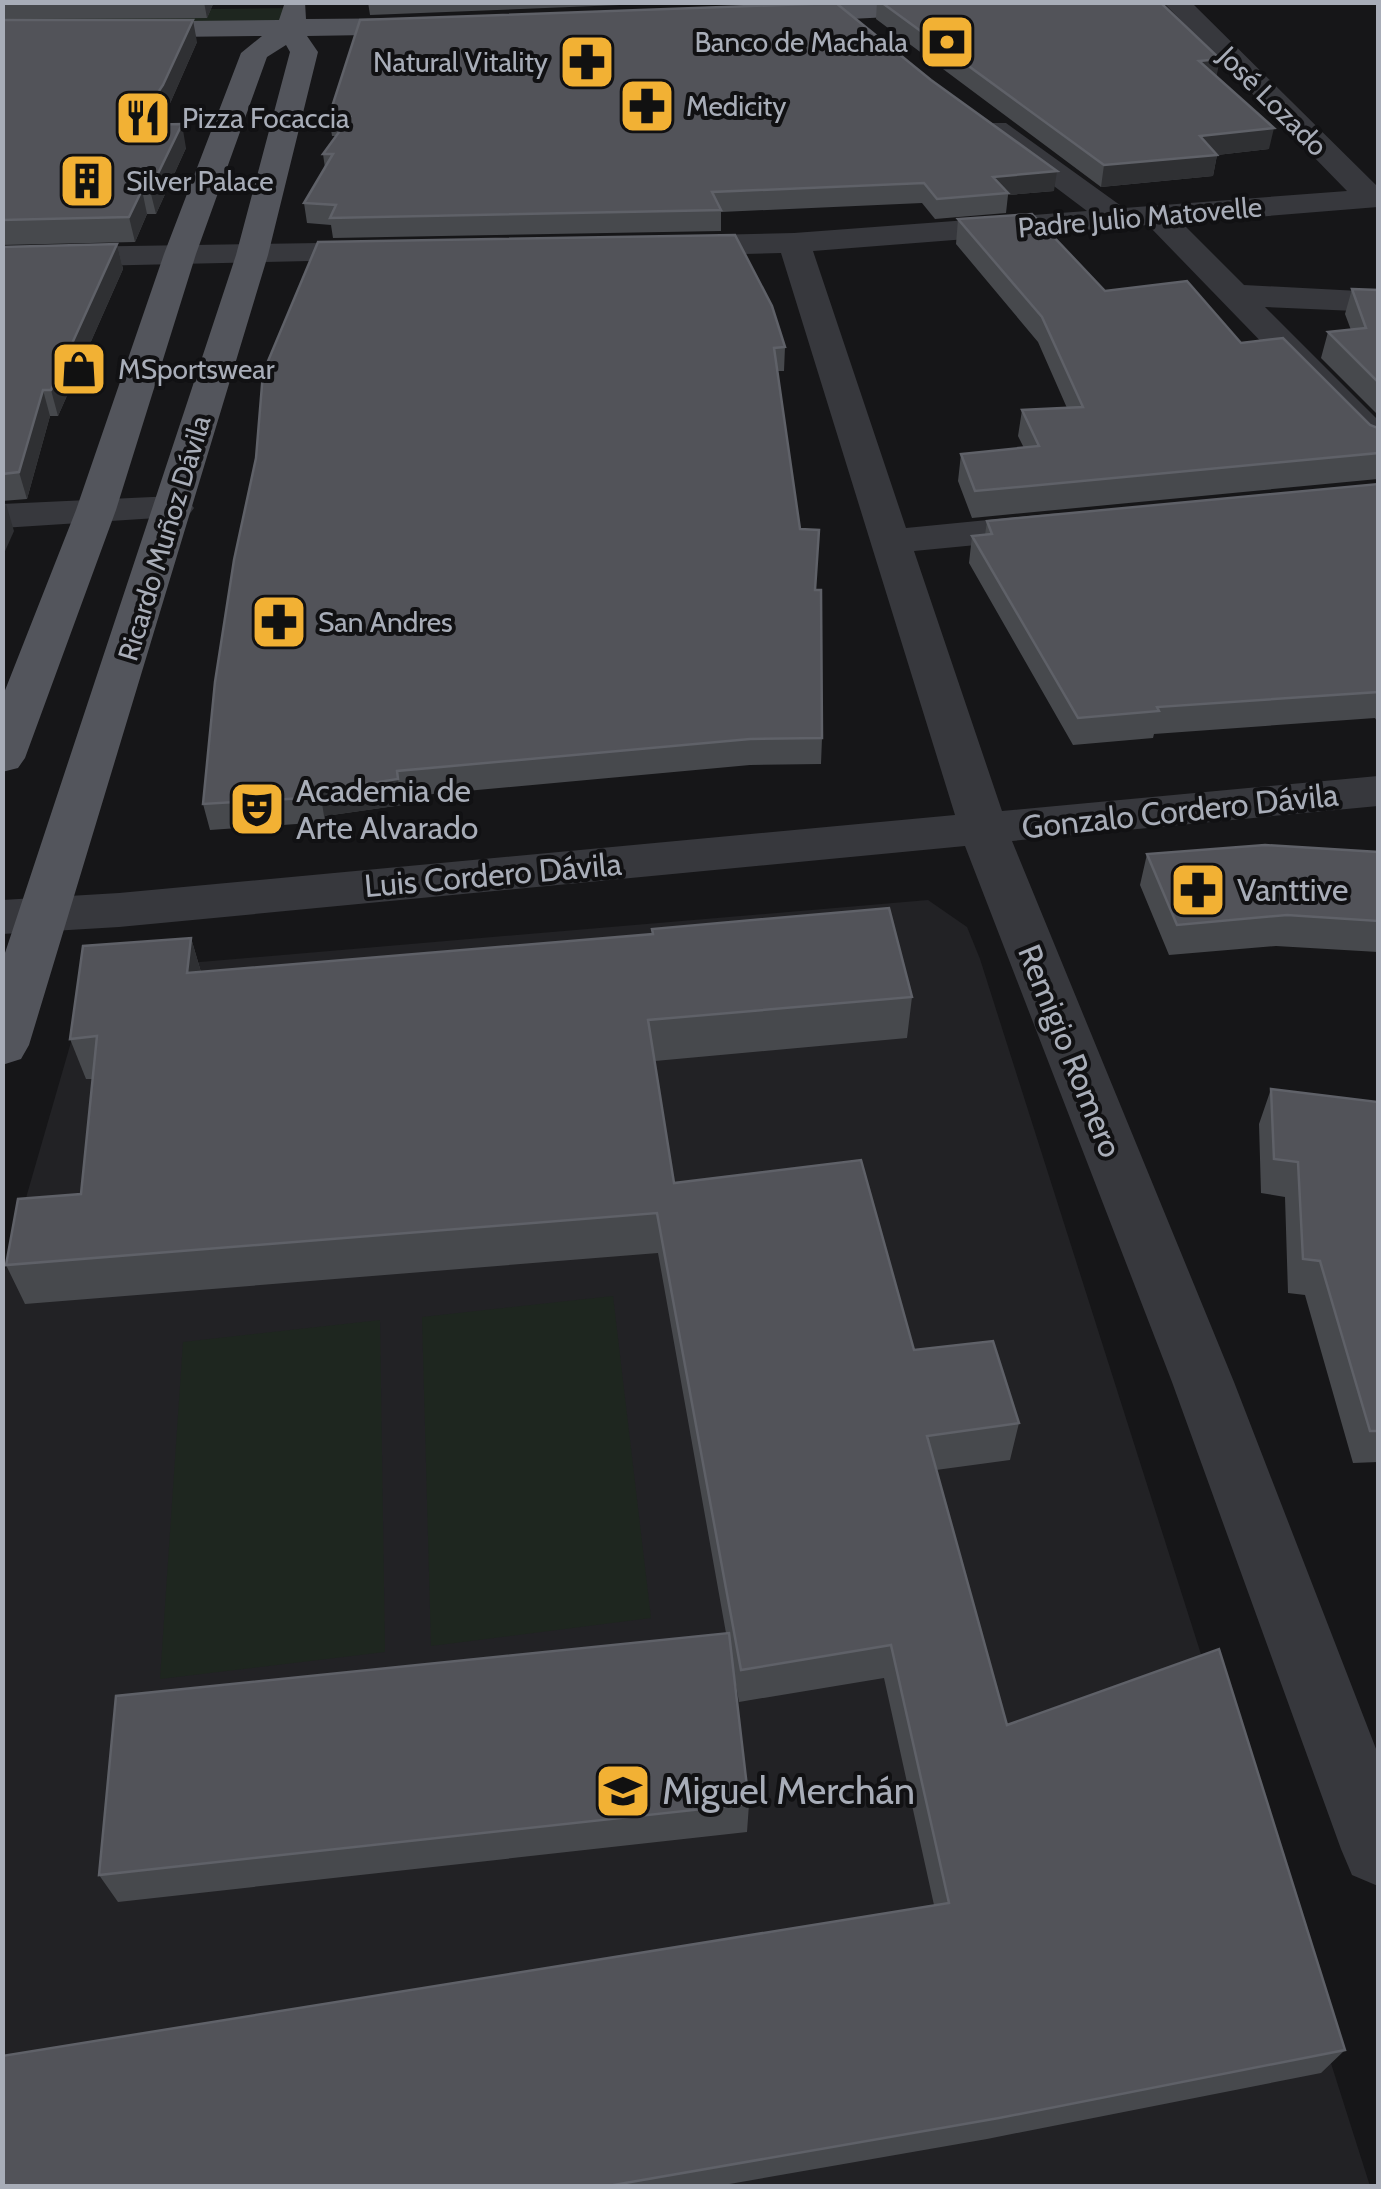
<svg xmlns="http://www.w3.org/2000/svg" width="1381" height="2189" viewBox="0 0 1381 2189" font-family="Cabin,sans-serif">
<rect width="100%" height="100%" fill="#161618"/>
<polygon fill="#222225" points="928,900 967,927 980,959 1370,2186 3,2186 2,1281 82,1004 153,969 200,962"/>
<g fill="#1e261f">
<polygon points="294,8 285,27 3,28 2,11"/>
<polygon points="613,1296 651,1618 431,1646 422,1317"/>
<polygon points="380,1320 385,1652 160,1679 183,1342"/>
</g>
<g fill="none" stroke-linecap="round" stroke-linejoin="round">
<g fill="#37383d" fill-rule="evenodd">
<polygon points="1163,2 1191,2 1378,187 1378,207 1182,223 1244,285 1378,292 1378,312 1265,307 1378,420 1378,452 1365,449 1148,225 813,251 906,528 1059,513 1073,517 1079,525 1073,533 1059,537 914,551 1002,811 1378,776 1378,806 1012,841 1234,1382 1378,1754 1378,1886 1352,1875 1341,1849 1172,1382 965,846 119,927 2,934 2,900 119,893 955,815 781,253 663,256 651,253 647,246 651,239 663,236 794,233 1087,211 986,135 981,129 986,123 1006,123 1124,208 1347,191"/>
<polygon points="387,242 399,245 403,252 399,259 2,268 2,248"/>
<polygon points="174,496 188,500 194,508 188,516 2,528 2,504"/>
</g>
<g fill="#53555c" fill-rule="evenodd">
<polygon points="285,2 305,2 306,19 430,18 443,26 430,34 307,36 318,52 268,255 29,1045 21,1059 2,1065 2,962 236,255 290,52 286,45 267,57 196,254 116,510 25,758 18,768 2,772 2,698 76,510 164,254 241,53 262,36 2,39 2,23 279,20"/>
<polygon points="861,2 1041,2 1028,10 771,23 758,15 771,7"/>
</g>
</g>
<g fill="#47494d">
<polygon points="2,2 214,2 207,18 2,19"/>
<polygon points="368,2 694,2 370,15"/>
<polygon points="877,2 1160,2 1269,149 1217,155 1213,176 1101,187 876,19"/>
<polygon points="2,20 197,42 168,108 157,124 186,148 156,214 147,214 135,242 2,245"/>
<polygon points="360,20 1054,191 1008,195 1006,213 935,219 922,203 721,212 721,231 333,238 331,225 307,223 304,203 325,168 323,154 336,136 332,136 329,116"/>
<polygon points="958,219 1105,291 1241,343 1370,425 1378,428 1378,479 972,518 958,481 961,454 1024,448 1018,436 1022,410 1067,408 1038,342 956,244"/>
<polygon points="117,244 123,269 58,416 50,416 27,499 2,501 2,247"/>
<polygon points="1352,289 1378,290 1378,415 1321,358 1328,332 1351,330 1345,314"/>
<polygon points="785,347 784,371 777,371 800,529 815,590 822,738 821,764 750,765 401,797 402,805 325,816 325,822 210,830 203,804 256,458 263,373"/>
<polygon points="1378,484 1378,723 1375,718 1154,734 1153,738 1073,745 969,563 972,536 985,535 987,521"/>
<polygon points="1378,852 1378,952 1276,946 1169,955 1140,885 1147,854"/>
<polygon points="191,938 201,972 912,997 907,1038 655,1061 674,1183 1019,1423 1010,1460 936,1470 1007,1725 1345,2050 1321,2073 987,2139 718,2186 2,2186 934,1905 884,1678 739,1702 734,1674 749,1804 747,1832 118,1902 99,1875 726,1633 658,1253 25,1304 6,1265 81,1194 93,1079 86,1079 70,1039"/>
<polygon points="1271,1089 1378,1102 1378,1462 1353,1463 1305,1295 1288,1293 1285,1197 1261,1193 1259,1124"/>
</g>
<g fill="#2f3033">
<polygon points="204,2 214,2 207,18"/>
<polygon points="193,20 197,42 168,108 142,148 136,125"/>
<polygon points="1220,59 1216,79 1199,61"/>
<polygon points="182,124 186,148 156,214 150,190"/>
<polygon points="1274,128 1269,149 1217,155 1213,176 1101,187 1104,165 1200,136"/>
<polygon points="1057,171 1054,191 1008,195 1008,193 993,177"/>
<polygon points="142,190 147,214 135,242 129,217"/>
<polygon points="117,244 123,269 58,416 51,390"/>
<polygon points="43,390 50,416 27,499 19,472"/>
<polygon points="6,504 14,531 2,558 2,512"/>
<polygon points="398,779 402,805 325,816 325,822 320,791"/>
<polygon points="191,938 203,979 187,973"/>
</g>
<g fill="#525359" stroke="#5f6168" stroke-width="2.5">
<polygon points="881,2 1160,2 1220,59 1199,61 1274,128 1200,136 1217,155 1104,165"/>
<polygon points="836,3 931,80 1057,171 993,177 1008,193 937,199 924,183 712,192 721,210 330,218 336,205 304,203 333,154 323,154 350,117 329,116 360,20"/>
<polygon points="2,20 193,20 163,85 136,125 182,124 150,190 142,190 129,217 2,220"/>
<polygon points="1032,214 1105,291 1187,281 1241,343 1283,338 1370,425 1378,428 1378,453 975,491 961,454 1039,446 1022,410 1083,407 1042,317 958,219"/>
<polygon points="735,235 772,306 785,347 774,348 800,529 819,530 815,590 821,590 822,738 750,739 397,771 398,779 320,791 320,797 203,804 215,682 234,560 256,458 263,373 318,242"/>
<polygon points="117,244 51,390 43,390 19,472 2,474 2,247"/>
<polygon points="1352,289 1378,290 1378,382 1328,332 1366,328"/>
<polygon points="1378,484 1378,692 1157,707 1159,711 1078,718 972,536 992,534 987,521"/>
<polygon points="1265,845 1378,852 1378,921 1287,915 1177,925 1147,854"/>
<polygon points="889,908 912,997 648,1020 674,1183 861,1160 914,1350 993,1341 1019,1423 927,1436 1007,1725 1219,1649 1345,2050 999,2118 608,2186 2,2186 2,2056 949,1903 891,1645 741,1670 657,1213 6,1265 18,1199 81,1194 97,1036 70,1039 83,946 191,938 187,973 653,934 652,929"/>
<polygon points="1271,1089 1378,1102 1378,1431 1370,1431 1320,1261 1303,1259 1298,1162 1274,1159"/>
<polygon points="729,1633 749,1804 99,1875 116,1696"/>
</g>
<defs>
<g id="bank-square" transform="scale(2.875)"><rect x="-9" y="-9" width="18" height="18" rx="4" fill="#f2b134" stroke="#111113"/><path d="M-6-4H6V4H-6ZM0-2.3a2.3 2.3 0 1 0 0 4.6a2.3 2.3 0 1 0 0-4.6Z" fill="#111"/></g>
<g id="pharmacy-square" transform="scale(2.875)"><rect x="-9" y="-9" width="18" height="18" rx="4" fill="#f2b134" stroke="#111113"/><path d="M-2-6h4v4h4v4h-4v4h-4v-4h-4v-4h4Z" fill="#111"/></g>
<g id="restaurant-square" transform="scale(2.875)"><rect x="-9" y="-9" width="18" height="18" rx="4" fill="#f2b134" stroke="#111113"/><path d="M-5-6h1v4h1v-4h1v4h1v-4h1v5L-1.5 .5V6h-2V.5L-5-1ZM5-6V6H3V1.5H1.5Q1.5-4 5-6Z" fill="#111"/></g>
<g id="building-square" transform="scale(2.875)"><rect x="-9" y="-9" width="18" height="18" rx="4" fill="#f2b134" stroke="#111113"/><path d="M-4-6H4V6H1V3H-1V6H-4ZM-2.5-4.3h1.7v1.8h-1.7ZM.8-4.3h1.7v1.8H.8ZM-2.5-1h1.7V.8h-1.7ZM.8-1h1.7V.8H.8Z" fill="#111"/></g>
<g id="shop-square" transform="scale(2.875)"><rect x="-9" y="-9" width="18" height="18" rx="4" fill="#f2b134" stroke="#111113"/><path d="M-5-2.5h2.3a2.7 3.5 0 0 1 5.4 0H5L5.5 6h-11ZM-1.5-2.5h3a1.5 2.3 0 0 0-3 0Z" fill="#111"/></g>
<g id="theatre-square" transform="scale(2.875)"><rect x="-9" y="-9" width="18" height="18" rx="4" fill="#f2b134" stroke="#111113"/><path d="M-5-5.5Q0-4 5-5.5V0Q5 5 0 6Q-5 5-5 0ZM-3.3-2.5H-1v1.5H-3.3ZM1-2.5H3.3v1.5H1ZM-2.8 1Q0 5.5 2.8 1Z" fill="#111"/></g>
<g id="school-square" transform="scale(2.875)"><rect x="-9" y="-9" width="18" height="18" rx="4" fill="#f2b134" stroke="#111113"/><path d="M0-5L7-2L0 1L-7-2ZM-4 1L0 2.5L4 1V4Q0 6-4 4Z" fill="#111"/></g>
</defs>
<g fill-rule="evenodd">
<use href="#bank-square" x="947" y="42"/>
<use href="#pharmacy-square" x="587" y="62"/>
<use href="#pharmacy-square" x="647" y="106"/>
<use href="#restaurant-square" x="143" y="118"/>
<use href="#building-square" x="87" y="181"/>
<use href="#shop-square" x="79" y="369"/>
<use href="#pharmacy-square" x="279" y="622"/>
<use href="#theatre-square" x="257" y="809"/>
<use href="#pharmacy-square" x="1198" y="890"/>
<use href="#school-square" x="623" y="1791"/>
</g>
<g text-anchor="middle" stroke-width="8" stroke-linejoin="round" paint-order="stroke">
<g font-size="28" fill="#a8adb8" stroke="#111113" text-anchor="start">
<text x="908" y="52" text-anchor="end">Banco de Machala</text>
<text x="548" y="72" text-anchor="end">Natural Vitality</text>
<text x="686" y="116">Medicity</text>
<text x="182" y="128">Pizza Focaccia</text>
<text x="126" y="191">Silver Palace</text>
<text x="118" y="379">MSportswear</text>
<text x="318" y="632">San Andres</text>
</g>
<g font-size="28" fill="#a8adb8" stroke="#111113">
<text transform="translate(1273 101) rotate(45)" y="10">José Lozado</text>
<text transform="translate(1140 217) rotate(-5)" y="10">Padre Julio Matovelle</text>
<text transform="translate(164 538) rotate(-73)" y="10">Ricardo Muñoz Dávila</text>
</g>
<g font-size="32" fill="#a8adb8" stroke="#111113" text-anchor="start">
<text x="296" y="802">Academia de<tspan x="296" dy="37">Arte Alvarado</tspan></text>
<text x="1237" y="901">Vanttive</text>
</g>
<g font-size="32" fill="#a8adb8" stroke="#111113">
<text transform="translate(1180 811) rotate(-6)" y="11">Gonzalo Cordero Dávila</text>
<text transform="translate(493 875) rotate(-5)" y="11">Luis Cordero Dávila</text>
<text transform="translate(1070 1051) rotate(68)" y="11">Remigio Romero</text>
</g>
<g font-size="38" fill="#a8adb8" stroke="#111113" text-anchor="start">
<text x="662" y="1804">Miguel Merchán</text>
</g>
</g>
<rect width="1381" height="2189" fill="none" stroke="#a8adb8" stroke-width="10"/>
</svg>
